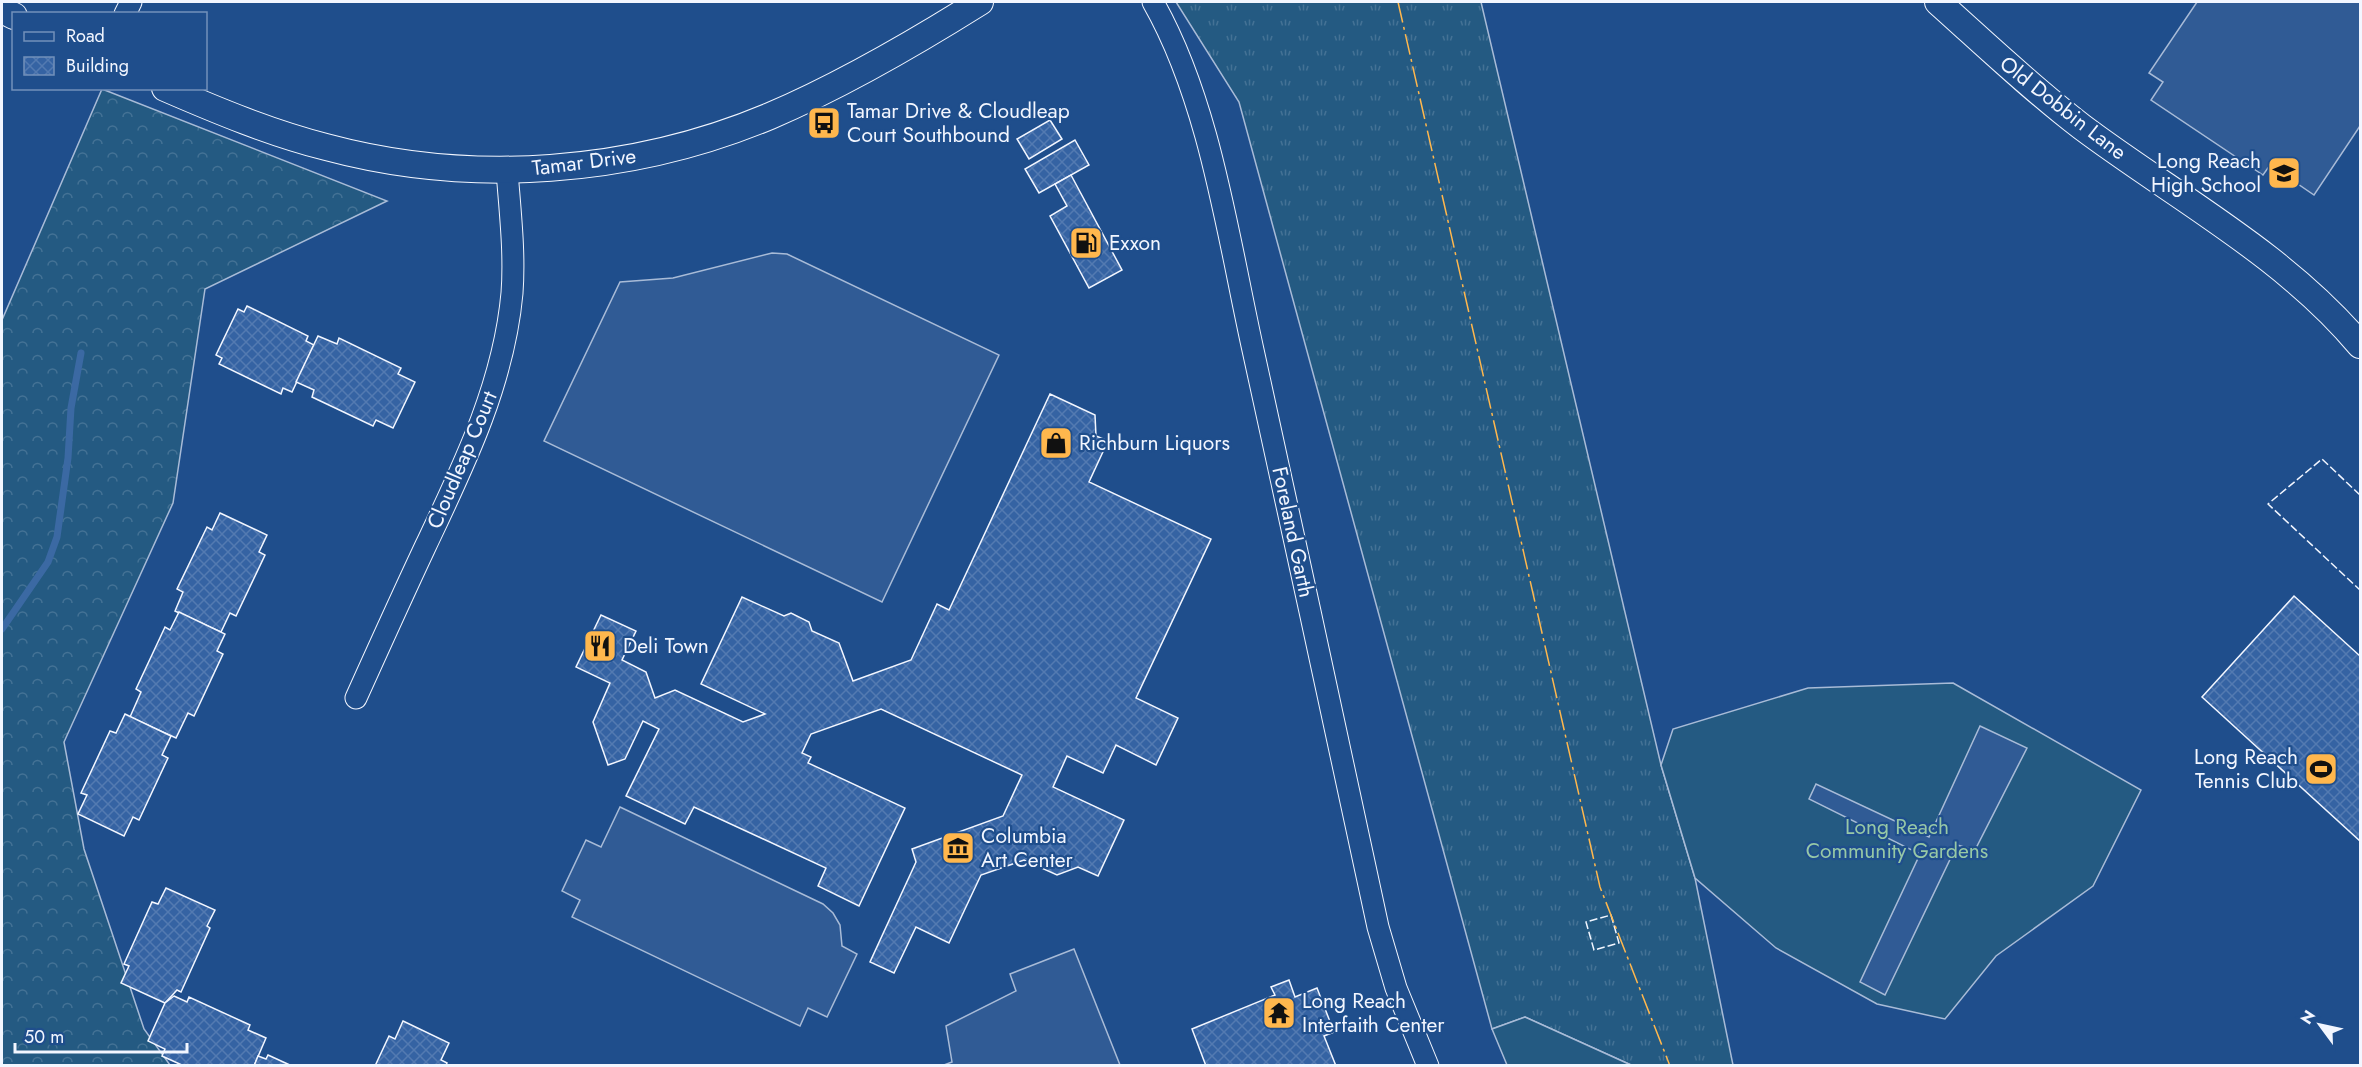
<svg xmlns="http://www.w3.org/2000/svg" width="2362" height="1067" viewBox="0 0 2362 1067" font-family="Jost,sans-serif">
<defs>
<pattern id="grass-tufts" width="24" height="20" patternUnits="userSpaceOnUse" patternTransform="scale(1.5)"><rect width="24" height="20" fill="#245a82"/><path d="M3 7l-1-3M5 7V3M7 7l1-3M15 17l-1-3M17 17v-4M19 17l1-3" fill="none" stroke="#447295"/></pattern>
<pattern id="forest-crowns" width="20" height="18" patternUnits="userSpaceOnUse" patternTransform="scale(1.5)"><rect width="20" height="18" fill="#245a82"/><path d="M2 6a3 3 0 1 1 6 0M12 15a3 3 0 1 1 6 0" fill="none" stroke="#447295"/></pattern>
<pattern id="building-cross-hatch" width="8" height="8" patternUnits="userSpaceOnUse" patternTransform="scale(1.5)"><rect width="8" height="8" fill="#3563a3"/><path d="M0 0l8 8M0 8l8-8" fill="none" stroke="#537ab1"/></pattern>
</defs>
<rect width="100%" height="100%" fill="#1f4e8c"/>
<polygon fill="url(#grass-tufts)" stroke="#a8bbd7" stroke-width="1.5" points="1176,2 1481,2 1661,765 1695,878 1733,1065 1631,1065 1525,1017 1492,1029 1239,102"/>
<polygon fill="url(#forest-crowns)" stroke="#a8bbd7" stroke-width="1.5" points="102,89 387,201 205,289 173,503 64,742 84,849 144,1029 170,1065 2,1066 2,320"/>
<g fill="#245a82" stroke="#a8bbd7" stroke-width="1.5">
<polygon points="1953,683 2141,790 2093,886 1996,956 1945,1019 1877,1004 1776,948 1695,878 1661,765 1673,729 1808,688"/>
<polygon points="1525,1017 1631,1065 1507,1065 1492,1029"/>
</g>
<g fill="#305b95" stroke="#a8bbd7" stroke-width="1.5">
<polygon points="2197,2 2360,2 2360,126 2314,195 2270,165 2263,175 2151,100 2163,82 2149,73"/>
<polygon points="772,253 787,254 999,355 882,602 544,441 620,282 673,278"/>
<polygon points="1980,726 2027,748 1975,850 1957,845 1885,995 1860,982 1920,854 1809,799 1816,784 1929,837"/>
<polygon points="620,807 823,904 833,913 840,925 842,946 857,954 827,1017 808,1008 800,1026 572,917 580,900 562,891 586,840 601,847"/>
<polygon points="1074,949 1120,1065 944,1065 952,1062 946,1026 1016,991 1010,974"/>
</g>
<g fill="none" stroke-linecap="round" stroke-linejoin="round">
<polyline stroke="#3b69a3" stroke-width="7" points="2,629 48,562 57,537 68,458 71,408 81,353"/>
</g>
<g fill="url(#building-cross-hatch)" stroke="#f2f6ff" stroke-width="1.5">
<polygon points="1050,120 1062,139 1029,159 1017,139"/>
<polygon points="1075,140 1089,165 1039,193 1025,169"/>
<polygon points="1071,175 1122,270 1089,288 1050,216 1067,206 1055,184"/>
<polygon points="247,306 308,336 306,341 314,345 292,392 283,388 281,394 219,364 222,358 216,355 238,309 244,312"/>
<polygon points="318,336 337,344 339,338 401,368 398,374 415,382 393,428 376,420 373,426 312,397 314,390 296,382"/>
<polygon points="1050,394 1095,415 1096,436 1108,441 1089,482 1211,539 1136,698 1178,718 1156,765 1116,745 1103,773 1067,756 1053,787 1124,820 1098,876 1078,867 1057,875 1024,860 981,875 949,943 916,927 894,973 870,962 916,862 912,849 1003,816 1022,775 881,709 811,734 802,753 811,757 808,763 905,808 859,906 818,886 826,868 694,807 685,824 626,796 659,729 643,721 625,759 608,765 593,722 610,683 576,667 601,615 636,631 622,660 646,672 655,698 675,690 743,722 765,714 701,684 742,597 784,616 791,613 809,622 812,631 839,643 853,681 911,660 937,604 949,610"/>
<polygon points="220,513 267,535 259,552 265,555 236,616 230,613 221,632 175,611 183,592 177,589 207,527 212,530"/>
<polygon points="2294,596 2360,656 2360,841 2202,697"/>
<polygon points="179,612 225,634 217,651 223,654 194,716 188,713 176,738 130,717 141,692 136,689 165,627 170,630"/>
<polygon points="125,714 171,736 162,755 168,758 139,820 133,817 124,836 78,814 87,795 81,793 110,731 116,733"/>
<polygon points="166,888 215,910 207,926 210,928 181,992 177,990 165,1003 121,983 129,966 124,964 152,902 158,904"/>
<polygon points="1289,980 1295,997 1317,988 1334,1032 1324,1036 1336,1066 1206,1066 1192,1029 1275,995 1271,987"/>
<polygon points="174,996 187,1002 189,997 250,1025 248,1030 266,1038 254,1066 184,1066 162,1056 165,1049 148,1041 165,1003"/>
<polygon points="403,1021 449,1043 441,1060 447,1063 446,1066 375,1066 389,1036 395,1039"/>
<polygon points="268,1055 292,1066 254,1066 258,1056 266,1059"/>
</g>
<g fill="none" stroke-linecap="round" stroke-linejoin="round">
<g stroke="#f2f6ff" stroke-width="23">
<g id="minor">
<path d="M1153 2C1210 102 1228 237 1253 350 1295 542 1337 735 1378 927L1396 988 1428 1066"/>
<polyline points="125,14 131,2"/>
<path d="M356 698C379 647 402 596 426 545 464 465 504 383 512 293 515 253 510 211 507 171"/>
</g>
</g>
<g stroke="#f2f6ff" stroke-width="28">
<g id="tertiary">
<path d="M1938 2C1985 44 2031 88 2082 127 2174 196 2285 255 2360 345"/>
<polyline points="2,10 14,16"/>
<path d="M165 88C218 111 271 133 326 147 471 186 632 174 770 116 843 85 913 44 980 2"/>
</g>
</g>
<use href="#minor" stroke="#1f4e8c" stroke-width="21"/>
<use href="#tertiary" stroke="#1f4e8c" stroke-width="26"/>
<g stroke="#f2f6ff" stroke-width="1.5" stroke-dasharray="8 3" stroke-linecap="butt">
<polyline points="2360,495 2322,459 2268,504 2360,590"/>
<polygon points="1611,915 1619,943 1594,950 1586,922"/>
</g>
<polyline stroke="#ffb74d" stroke-width="1.5" stroke-dasharray="21 4.5 3 4.5" stroke-linecap="butt" points="1398,2 1600,887 1670,1066"/>
</g>
<defs>
<g id="bus-square" transform="scale(1.725)"><rect x="-9" y="-9" width="18" height="18" rx="4" fill="#ffb74d" stroke="#1f4e8c"/><path d="M-5-6H5V4H4V6H2V4H-2V6H-4V4H-5ZM-3.5-4V0h7V-4ZM-3.5 1.2v1.5H-2V1.2ZM2 1.2v1.5H3.5V1.2Z" fill="#111"/></g>
<g id="school-square" transform="scale(1.725)"><rect x="-9" y="-9" width="18" height="18" rx="4" fill="#ffb74d" stroke="#1f4e8c"/><path d="M0-5L7-2L0 1L-7-2ZM-4 1L0 2.5L4 1V4Q0 6-4 4Z" fill="#111"/></g>
<g id="fuel-square" transform="scale(1.725)"><rect x="-9" y="-9" width="18" height="18" rx="4" fill="#ffb74d" stroke="#1f4e8c"/><path d="M-5.5-6h7V0h2V4h1.3V-2.5L3-4.5l.8-.8L6-3V5H2.5V1h-1V6h-7ZM-4.2-4.7v3.2H.2V-4.7Z" fill="#111"/></g>
<g id="shop-square" transform="scale(1.725)"><rect x="-9" y="-9" width="18" height="18" rx="4" fill="#ffb74d" stroke="#1f4e8c"/><path d="M-5-2.5h2.3a2.7 3.5 0 0 1 5.4 0H5L5.5 6h-11ZM-1.5-2.5h3a1.5 2.3 0 0 0-3 0Z" fill="#111"/></g>
<g id="restaurant-square" transform="scale(1.725)"><rect x="-9" y="-9" width="18" height="18" rx="4" fill="#ffb74d" stroke="#1f4e8c"/><path d="M-5-6h1v4h1v-4h1v4h1v-4h1v5L-1.5 .5V6h-2V.5L-5-1ZM5-6V6H3V1.5H1.5Q1.5-4 5-6Z" fill="#111"/></g>
<g id="stadium-square" transform="scale(1.725)"><rect x="-9" y="-9" width="18" height="18" rx="4" fill="#ffb74d" stroke="#1f4e8c"/><path d="M0-5a6.5 5 0 1 0 0 10a6.5 5 0 1 0 0-10ZM-3.5-1.8h7v3.6h-7Z" fill="#111"/></g>
<g id="museum-square" transform="scale(1.725)"><rect x="-9" y="-9" width="18" height="18" rx="4" fill="#ffb74d" stroke="#1f4e8c"/><path d="M0-6L6-3V-2H-6V-3ZM-5-1h2V3h-2ZM-1-1h2V3h-2ZM3-1h2V3H3ZM-6 4H6V6H-6Z" fill="#111"/></g>
<g id="temple-square" transform="scale(1.725)"><rect x="-9" y="-9" width="18" height="18" rx="4" fill="#ffb74d" stroke="#1f4e8c"/><path d="M0-6L5-2H3V0L6.5 2.5H4V6H1.5V3h-3V6H-4V2.5H-6.5L-3 0V-2H-5Z" fill="#111"/></g>
</defs>
<g fill-rule="evenodd">
<use href="#bus-square" x="824" y="123"/>
<use href="#school-square" x="2284" y="173"/>
<use href="#fuel-square" x="1086" y="243"/>
<use href="#shop-square" x="1056" y="443"/>
<use href="#restaurant-square" x="600" y="646"/>
<use href="#stadium-square" x="2321" y="769"/>
<use href="#museum-square" x="958" y="848"/>
<use href="#temple-square" x="1279" y="1013"/>
</g>
<g text-anchor="middle" stroke-width="4.5" stroke-linejoin="round" paint-order="stroke">
<g font-size="21" fill="#f2f6ff" stroke="#1f4e8c">
<text transform="translate(2063 108) rotate(38)" y="7">Old Dobbin Lane</text>
<text transform="translate(584 162) rotate(-7)" y="7">Tamar Drive</text>
<text transform="translate(462 460) rotate(-67)" y="7">Cloudleap Court</text>
<text transform="translate(1293 532) rotate(78)" y="7">Foreland Garth</text>
</g>
<g font-size="21" fill="#f2f6ff" stroke="#1f4e8c" text-anchor="start">
<text x="847" y="118">Tamar Drive &amp; Cloudleap<tspan x="847" dy="24">Court Southbound</tspan></text>
<text x="2261" y="168" text-anchor="end">Long Reach<tspan x="2261" dy="24">High School</tspan></text>
<text x="1109" y="250">Exxon</text>
<text x="1079" y="450">Richburn Liquors</text>
<text x="623" y="653">Deli Town</text>
<text x="2298" y="764" text-anchor="end">Long Reach<tspan x="2298" dy="24">Tennis Club</tspan></text>
<text x="981" y="843">Columbia<tspan x="981" dy="24">Art Center</tspan></text>
<text x="1302" y="1008">Long Reach<tspan x="1302" dy="24">Interfaith Center</tspan></text>
</g>
<g font-size="21" fill="#97c8a6" stroke="#1f4e8c">
<text x="1897" y="834">Long Reach<tspan x="1897" dy="24">Community Gardens</tspan></text>
</g>
</g>
<rect width="2362" height="1067" fill="none" stroke="#f2f6ff" stroke-width="6"/>
<rect x="12" y="12" width="195" height="78" fill="#1f4e8c" stroke="#7391ba" stroke-width="1.5"/>
<rect x="24" y="32" width="30" height="9" fill="#1f4e8c" stroke="#7391ba" stroke-width="1.5"/>
<text x="66" y="42" font-size="18" fill="#f2f6ff">Road</text>
<rect x="24" y="57" width="30" height="18" fill="url(#building-cross-hatch)" stroke="#7391ba" stroke-width="1.5"/>
<text x="66" y="72" font-size="18" fill="#f2f6ff">Building</text>
<g transform="translate(2320 1025) rotate(303)" stroke="#1f4e8c" stroke-width="4.5" paint-order="stroke">
<path d="M0-4.5L10 22L0 15L-10 22Z" fill="#f2f6ff"/>
<text y="-9" font-size="16" font-weight="bold" text-anchor="middle" fill="#f2f6ff">N</text>
</g>
<path d="M15 1043v9h172v-9" fill="none" stroke="#f2f6ff" stroke-width="3"/>
<text x="24" y="1043" font-size="18" fill="#f2f6ff" stroke="#1f4e8c" stroke-width="4.5" paint-order="stroke">50 m</text>
</svg>
